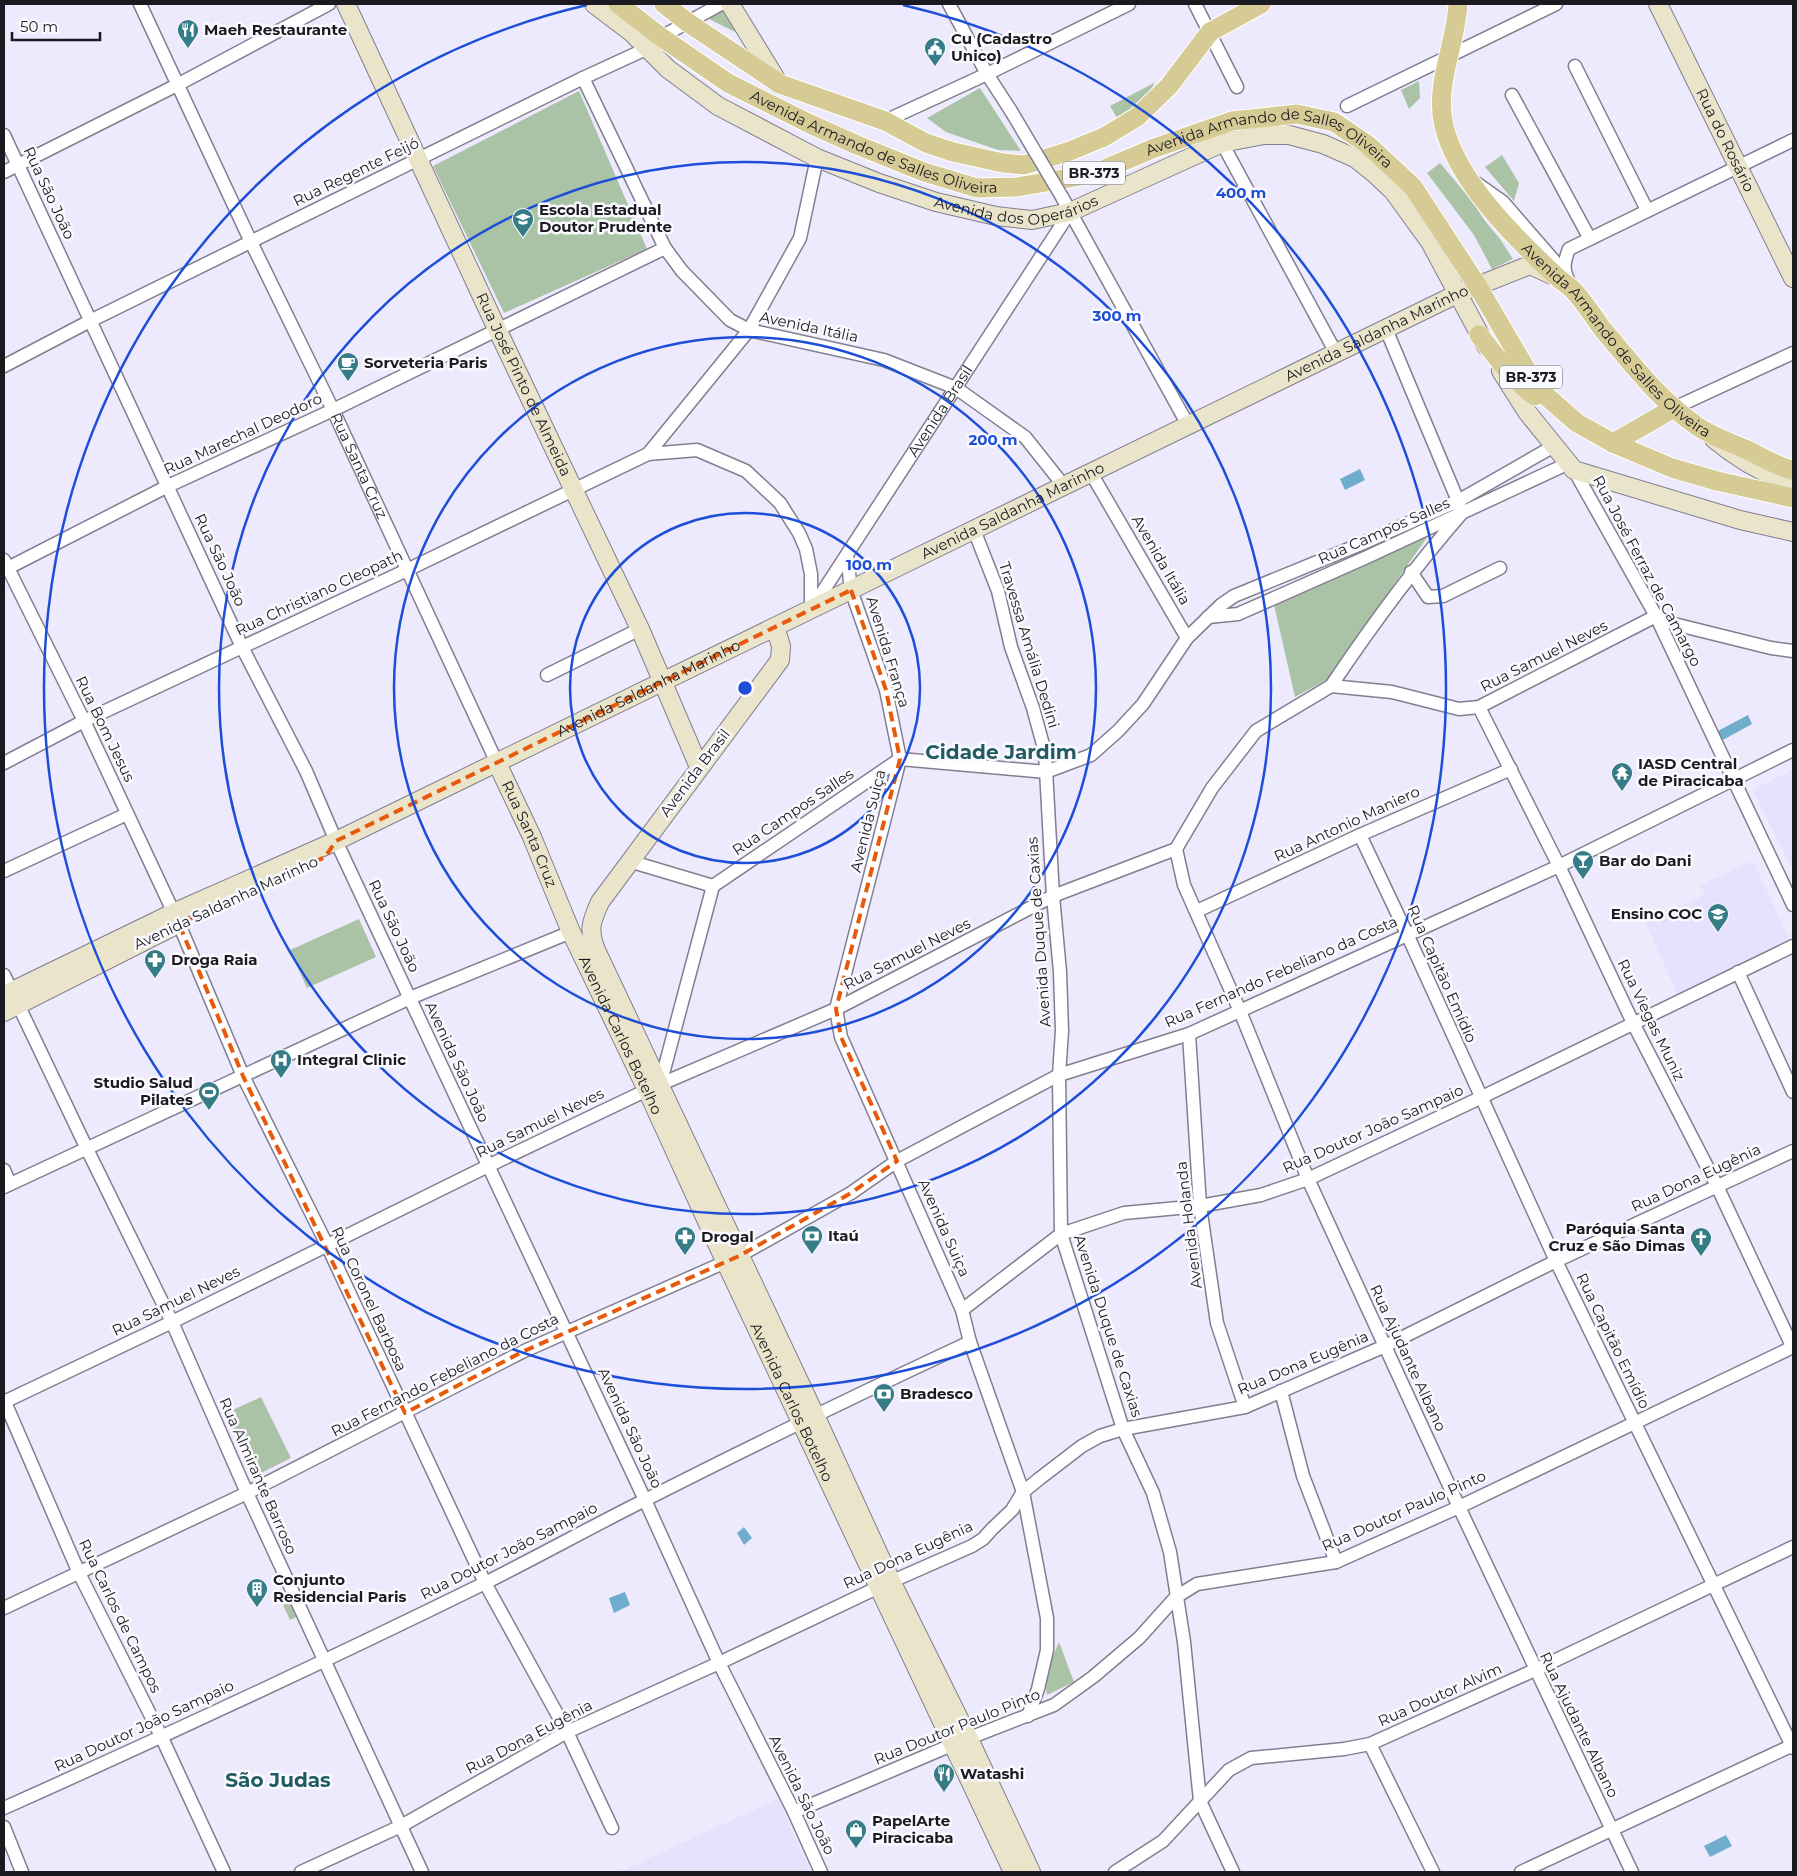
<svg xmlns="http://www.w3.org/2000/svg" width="1797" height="1876" viewBox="0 0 1797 1876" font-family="Montserrat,sans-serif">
<rect width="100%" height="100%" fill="#edeafe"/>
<g fill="#e6e1fd">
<polygon points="1793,770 1793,871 1753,790"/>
<polygon points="1753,861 1791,943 1678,995 1645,922 1705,895 1700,885"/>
<polygon points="778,1799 811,1872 619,1872"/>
</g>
<g fill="#aac3a7">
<polygon points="724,8 735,32 709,19"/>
<polygon points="1419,81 1420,98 1409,109 1401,90"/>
<path d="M1154 83C1150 100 1132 109 1117 118L1110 106Z"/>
<polygon points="980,88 1021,151 998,150 946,132 927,118"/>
<polygon points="579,91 647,249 504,313 433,166"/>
<polygon points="1502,155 1519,183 1514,201 1485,167"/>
<polygon points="1440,163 1472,201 1485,221 1500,239 1513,259 1492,269 1474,235 1427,173"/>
<polygon points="1428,536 1328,679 1295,697 1274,605"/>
<polygon points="359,919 376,957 307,988 290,950"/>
<polygon points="261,1397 291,1458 255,1476 226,1413"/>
<polygon points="295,1600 301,1615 290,1620 283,1605"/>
<path d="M1059 1642 1074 1682 1047 1695C1044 1673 1051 1661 1059 1642Z"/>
</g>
<g fill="#70adcc">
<polygon points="1360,469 1365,480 1345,490 1340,479"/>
<polygon points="1748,715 1752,724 1721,741 1716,732"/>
<polygon points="744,1527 752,1538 744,1545 737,1533"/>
<polygon points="625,1592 630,1605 614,1613 609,1598"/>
<polygon points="1726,1835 1732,1846 1710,1857 1704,1846"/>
</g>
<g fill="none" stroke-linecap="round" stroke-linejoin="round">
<g stroke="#817e90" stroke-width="15">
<g id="street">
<path id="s1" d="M140 4 251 242 333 410 497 763"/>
<polyline points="949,4 987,74 1011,111"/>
<polyline points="1195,4 1237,87"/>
<polyline points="1575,66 1647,210"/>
<polyline points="583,78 665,248 682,271 730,320 749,330 884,360 956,388 1025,437 1064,486"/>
<polyline points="1512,95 1590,239"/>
<polyline points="1347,106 1556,4"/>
<polyline points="885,121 987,74 1129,4"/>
<polyline points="4,135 242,647 306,771 336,841 645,1500 719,1663 794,1812 821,1872"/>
<polyline points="1222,143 1336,353"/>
<polyline points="4,172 177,85 329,4"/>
<polyline points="1476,183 1503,202 1563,271"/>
<polyline points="1062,197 1188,425"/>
<path d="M1570 284C1563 270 1563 264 1569 249L1793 140"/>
<polyline points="4,366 90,321 583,78 646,49 661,37 721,4"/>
<polyline points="1674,408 1793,353"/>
<polyline points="648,454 749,330 800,238 817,158"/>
<polyline points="1574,470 1656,616 1793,905"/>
<polyline points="1091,473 1187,638"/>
<polyline points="974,530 998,591 1011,647 1033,708 1045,752 1053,896 1060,972 1062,1031 1059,1075 1061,1234 1123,1429 1153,1493 1170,1552 1184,1642 1200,1801 1233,1872"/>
<polyline points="847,555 851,590 886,690 900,759 836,1009 841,1037 962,1310 970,1342 1023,1492 1047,1618 1047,1650 1038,1689 1028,1716"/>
<polyline points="4,560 84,721 179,924 243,1076 327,1245 485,1583 567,1732 612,1828"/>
<polyline points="4,570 168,486 333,410 665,248"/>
<polyline points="1411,572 1428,597 1443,596 1500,568"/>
<path id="s2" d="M812 608 1070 212"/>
<polyline points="1208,617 1238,614 1367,557 1569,463"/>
<polyline points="547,675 640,629"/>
<path d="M1331 686C1372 625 1413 569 1461 514L1458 501 1386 329"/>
<polyline points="1479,707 1559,866 1633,1023 1717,1186 1793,1348"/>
<polyline points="4,763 84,721 407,570 648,454 697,450 746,471 780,503 799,533 806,549 811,574 811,609"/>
<polyline points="1360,835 1407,934 1556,1261 1793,1748"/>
<polyline points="1176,849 1184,885 1240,1011 1308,1179 1459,1507 1632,1872"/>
<polyline points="629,861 713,886 900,759 1046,772 1091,755 1118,731 1143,704 1187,638 1221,605 1234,596 1361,544 1458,501 1554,446"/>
<polyline points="4,871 127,814"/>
<polyline points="1197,911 1360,835 1511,769"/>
<polyline points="1738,972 1793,1092"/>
<polyline points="4,975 87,1149 172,1322 247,1493 422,1872"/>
<polyline points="1189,1034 1200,1206 1217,1323 1245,1407"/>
<polyline points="660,1085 713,886"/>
<polyline points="4,1170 10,1184"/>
<polyline points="4,1187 410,998 571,932"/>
<polyline points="962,1310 1061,1234 1124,1213 1200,1206 1261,1195 1308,1179 1480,1098 1793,946"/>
<polyline points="1281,1391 1303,1476 1336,1562"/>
<polyline points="4,1400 79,1573 162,1738 224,1872"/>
<polyline points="4,1402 172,1322 488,1166 647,1090 836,1009 1053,896 1176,849 1212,788 1256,731 1331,686 1392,692 1459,709 1479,707 1656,616 1674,624 1771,648 1793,651"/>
<polyline points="4,1608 247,1493 522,1352 739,1256 851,1193 897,1161 1059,1075 1189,1034 1559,866 1793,750"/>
<polyline points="1370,1744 1433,1872"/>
<path d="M4 1808C165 1736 324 1662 483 1584 537 1557 591 1527 645 1500 753 1445 861 1393 970 1342"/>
<polyline points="794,1812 954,1744 1054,1705 1093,1677 1139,1638 1176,1597 1197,1584 1336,1562 1459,1507 1793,1347"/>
<polyline points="4,1827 22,1872"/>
<polyline points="301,1872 401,1826 567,1732 719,1663 879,1587 972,1546 983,1539 992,1529 1012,1510 1023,1492 1039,1479 1082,1446 1100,1436 1123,1429 1245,1407 1385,1346 1556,1261 1793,1151"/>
<polyline points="1115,1872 1163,1841 1229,1770 1251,1758 1344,1749 1370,1744 1535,1670 1793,1547"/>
<polyline points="1521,1872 1793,1745"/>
</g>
</g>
<g stroke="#817e90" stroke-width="20">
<g id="secondary">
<path id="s3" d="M346 4 497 329 640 629 699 767"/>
<path id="s4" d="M594 4 631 32 668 69 718 106 817 158 879 183 936 202 996 216 1032 220 1070 212 1222 143 1264 135H1289L1323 144 1355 158 1375 174 1393 191 1430 242 1486 346"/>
<polyline points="730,4 779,84"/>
<path id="s5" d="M1658 4 1793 278"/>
<polyline points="1501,371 1527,412 1574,470 1740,520 1793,532"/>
<path d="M1714 439C1738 459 1764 474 1793 484"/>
<path d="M775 627 781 646 780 660 600 902C591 922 588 930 596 950L815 1415 891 1581 969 1739 1031 1872"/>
<path id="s6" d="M497 763 532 837 571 932 647 1090 726 1263 1013 1872"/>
<path id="s7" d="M4 995 173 913 336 841 1457 294 1530 265 1552 275"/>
<polyline points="4,1012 174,926"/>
</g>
</g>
<g stroke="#fff" stroke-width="21">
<g id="primary">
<path id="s8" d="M618 4 661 37 728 83 810 124 857 145 924 172 977 188 1017 187 1093 174 1152 149 1232 121 1297 114 1334 122 1368 145 1413 187 1477 285 1530 376 1545 395 1577 423 1613 443 1672 468 1717 481 1793 498"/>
<polyline points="664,4 687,22 780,84 885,121 926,143 953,152 1003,163 1024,165 1070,151 1104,137 1137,117 1169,86 1210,32 1261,4"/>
<path id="s9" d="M1458 4C1456 44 1434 85 1444 126 1457 181 1515 238 1556 276 1561 281 1568 285 1573 290 1585 302 1594 319 1605 332 1633 365 1661 402 1697 426 1711 436 1729 442 1745 449 1759 455 1779 468 1793 470"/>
<path d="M1479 335C1496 356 1513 381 1535 396"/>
<polyline points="1613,443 1674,408"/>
</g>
</g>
<use href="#street" stroke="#fff" stroke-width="12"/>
<use href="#secondary" stroke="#eae5ca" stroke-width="18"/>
<use href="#primary" stroke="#d6cb95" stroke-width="19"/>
<g stroke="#817e90" stroke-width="15" stroke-linecap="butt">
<polyline id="street-bridge" points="1011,111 1062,197"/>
</g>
<use href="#street-bridge" stroke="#fff" stroke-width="12"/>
</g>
<path fill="none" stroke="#e8590c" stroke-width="4" stroke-dasharray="10 6" stroke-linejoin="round" d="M851 590 886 690 900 759 836 1009 841 1037 897 1161 851 1193 739 1256 522 1352 405 1413 243 1076 179 924 325 857 336 841Z"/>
<g fill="none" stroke="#1d4ed8" stroke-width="2.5">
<circle cx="745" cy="688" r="175"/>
<circle cx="745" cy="688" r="351"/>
<circle cx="745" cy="688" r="526"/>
<path d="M903 5A701 701 0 1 1 587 5"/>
</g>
<defs>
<g id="restaurant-pin" transform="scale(1.125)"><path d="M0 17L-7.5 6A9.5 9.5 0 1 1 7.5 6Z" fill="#357c86" stroke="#faf9fd"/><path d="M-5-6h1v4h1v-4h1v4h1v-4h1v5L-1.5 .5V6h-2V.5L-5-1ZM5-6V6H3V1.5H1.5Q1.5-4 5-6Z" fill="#fff"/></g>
<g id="civic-pin" transform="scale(1.125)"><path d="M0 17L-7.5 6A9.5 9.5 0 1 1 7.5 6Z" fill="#357c86" stroke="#faf9fd"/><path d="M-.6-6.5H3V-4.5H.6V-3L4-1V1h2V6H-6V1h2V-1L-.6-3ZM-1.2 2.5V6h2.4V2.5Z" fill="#fff"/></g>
<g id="school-pin" transform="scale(1.125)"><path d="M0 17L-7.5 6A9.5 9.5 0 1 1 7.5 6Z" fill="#357c86" stroke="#faf9fd"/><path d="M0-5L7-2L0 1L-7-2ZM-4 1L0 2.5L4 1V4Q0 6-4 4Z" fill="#fff"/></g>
<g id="cafe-pin" transform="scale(1.125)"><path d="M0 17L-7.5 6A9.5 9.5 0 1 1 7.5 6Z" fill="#357c86" stroke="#faf9fd"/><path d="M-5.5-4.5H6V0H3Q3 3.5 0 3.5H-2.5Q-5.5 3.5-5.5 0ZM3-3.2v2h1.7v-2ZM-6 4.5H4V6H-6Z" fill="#fff"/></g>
<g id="temple-pin" transform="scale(1.125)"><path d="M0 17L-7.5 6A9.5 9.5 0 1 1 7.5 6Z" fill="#357c86" stroke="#faf9fd"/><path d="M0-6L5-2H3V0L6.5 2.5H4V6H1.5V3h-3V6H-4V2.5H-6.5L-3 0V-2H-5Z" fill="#fff"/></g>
<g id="bar-pin" transform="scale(1.125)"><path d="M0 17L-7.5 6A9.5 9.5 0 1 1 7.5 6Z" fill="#357c86" stroke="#faf9fd"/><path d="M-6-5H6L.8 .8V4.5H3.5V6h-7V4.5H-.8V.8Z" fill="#fff"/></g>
<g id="pharmacy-pin" transform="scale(1.125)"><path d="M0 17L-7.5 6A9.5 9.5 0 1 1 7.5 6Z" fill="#357c86" stroke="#faf9fd"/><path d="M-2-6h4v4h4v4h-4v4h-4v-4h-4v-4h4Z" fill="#fff"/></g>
<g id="hospital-pin" transform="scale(1.125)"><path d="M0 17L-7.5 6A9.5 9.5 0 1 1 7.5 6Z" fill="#357c86" stroke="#faf9fd"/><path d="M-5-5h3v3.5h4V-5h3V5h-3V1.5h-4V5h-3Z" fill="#fff"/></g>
<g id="stadium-pin" transform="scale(1.125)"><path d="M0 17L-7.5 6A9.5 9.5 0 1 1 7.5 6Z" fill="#357c86" stroke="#faf9fd"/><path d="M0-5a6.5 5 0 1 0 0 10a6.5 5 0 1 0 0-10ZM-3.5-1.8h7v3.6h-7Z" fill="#fff"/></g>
<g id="bank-pin" transform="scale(1.125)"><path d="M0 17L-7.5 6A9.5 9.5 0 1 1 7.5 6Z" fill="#357c86" stroke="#faf9fd"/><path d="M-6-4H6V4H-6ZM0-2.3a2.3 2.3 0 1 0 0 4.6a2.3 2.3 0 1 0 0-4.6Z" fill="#fff"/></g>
<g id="church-pin" transform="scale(1.125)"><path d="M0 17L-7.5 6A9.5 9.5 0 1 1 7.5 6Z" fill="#357c86" stroke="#faf9fd"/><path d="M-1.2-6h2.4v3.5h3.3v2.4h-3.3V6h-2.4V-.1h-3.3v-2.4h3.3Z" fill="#fff"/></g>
<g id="building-pin" transform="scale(1.125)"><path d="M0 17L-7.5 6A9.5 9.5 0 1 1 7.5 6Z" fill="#357c86" stroke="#faf9fd"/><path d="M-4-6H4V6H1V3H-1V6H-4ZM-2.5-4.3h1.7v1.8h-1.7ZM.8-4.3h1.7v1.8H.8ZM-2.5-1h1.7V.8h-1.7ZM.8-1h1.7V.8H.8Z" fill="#fff"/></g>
<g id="shop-pin" transform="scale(1.125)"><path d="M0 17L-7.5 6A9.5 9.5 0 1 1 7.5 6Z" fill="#357c86" stroke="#faf9fd"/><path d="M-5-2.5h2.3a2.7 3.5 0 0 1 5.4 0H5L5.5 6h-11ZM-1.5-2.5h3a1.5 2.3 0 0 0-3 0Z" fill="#fff"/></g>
</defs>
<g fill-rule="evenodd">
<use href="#restaurant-pin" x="188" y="30"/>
<use href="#civic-pin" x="935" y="48"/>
<use href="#school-pin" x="523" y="219"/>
<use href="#cafe-pin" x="348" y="363"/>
<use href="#temple-pin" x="1622" y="773"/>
<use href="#bar-pin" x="1583" y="861"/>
<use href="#school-pin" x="1718" y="914"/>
<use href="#pharmacy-pin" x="155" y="960"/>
<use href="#hospital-pin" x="281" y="1060"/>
<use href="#stadium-pin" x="209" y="1092"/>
<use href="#bank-pin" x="812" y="1236"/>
<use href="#pharmacy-pin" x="685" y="1237"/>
<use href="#church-pin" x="1701" y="1238"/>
<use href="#bank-pin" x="884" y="1394"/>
<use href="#building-pin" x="257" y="1589"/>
<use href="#restaurant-pin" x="944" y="1774"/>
<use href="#shop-pin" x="856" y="1830"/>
</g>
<g text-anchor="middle" stroke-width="5" stroke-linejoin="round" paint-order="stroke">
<g fill="#faf9fd" stroke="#5e5d63" stroke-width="1">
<rect x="1063" y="161.5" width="62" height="23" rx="4"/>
<rect x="1500" y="365.5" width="62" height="23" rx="4"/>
</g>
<g font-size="14" font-weight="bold" fill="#1b1a21">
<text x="1094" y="178">BR-373</text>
<text x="1531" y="382">BR-373</text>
</g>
<g font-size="15" font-weight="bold" fill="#1b1a21" stroke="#faf9fd" text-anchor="start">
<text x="204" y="35">Maeh Restaurante</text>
<text x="951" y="44">Cu (Cadastro<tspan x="951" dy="17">Unico)</tspan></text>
<text x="539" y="215">Escola Estadual<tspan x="539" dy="17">Doutor Prudente</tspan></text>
<text x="364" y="368">Sorveteria Paris</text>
<text x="1638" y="769">IASD Central<tspan x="1638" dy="17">de Piracicaba</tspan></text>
<text x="1599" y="866">Bar do Dani</text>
<text x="1702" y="919" text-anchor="end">Ensino COC</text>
<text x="171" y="965">Droga Raia</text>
<text x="297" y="1065">Integral Clinic</text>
<text x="193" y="1088" text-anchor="end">Studio Salud<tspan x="193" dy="17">Pilates</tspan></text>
<text x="1685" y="1234" text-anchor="end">Paróquia Santa<tspan x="1685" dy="17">Cruz e São Dimas</tspan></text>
<text x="828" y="1241">Itaú</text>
<text x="701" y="1242">Drogal</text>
<text x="900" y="1399">Bradesco</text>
<text x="273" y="1585">Conjunto<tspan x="273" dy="17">Residencial Paris</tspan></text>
<text x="960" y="1779">Watashi</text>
<text x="872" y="1826">PapelArte<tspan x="872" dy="17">Piracicaba</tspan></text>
</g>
<g font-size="15" fill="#1b1a21" stroke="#faf9fd">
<text dy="5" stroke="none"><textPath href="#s8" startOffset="294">Avenida Armando de Salles Oliveira</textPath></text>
<text dy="5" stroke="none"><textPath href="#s5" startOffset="152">Rua do Rosário</textPath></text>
<text dy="5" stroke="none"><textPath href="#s8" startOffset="714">Avenida Armando de Salles Oliveira</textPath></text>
<text transform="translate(356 172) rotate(-26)" y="5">Rua Regente Feijó</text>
<text transform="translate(49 193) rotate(65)" y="5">Rua São João</text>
<text dy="5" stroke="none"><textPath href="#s4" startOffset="482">Avenida dos Operários</textPath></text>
<text transform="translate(809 327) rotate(12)" y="5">Avenida Itália</text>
<text dy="5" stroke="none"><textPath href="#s7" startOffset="1524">Avenida Saldanha Marinho</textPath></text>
<text dy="5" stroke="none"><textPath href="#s9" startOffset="402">Avenida Armando de Salles Oliveira</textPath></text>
<text dy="5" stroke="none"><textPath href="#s3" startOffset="420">Rua José Pinto de Almeida</textPath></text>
<text dy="5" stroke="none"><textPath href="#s2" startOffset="235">Avenida Brasil</textPath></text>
<text transform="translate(243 434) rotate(-25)" y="5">Rua Marechal Deodoro</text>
<text dy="5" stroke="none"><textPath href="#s1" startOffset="511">Rua Santa Cruz</textPath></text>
<text dy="5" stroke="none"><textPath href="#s7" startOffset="1119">Avenida Saldanha Marinho</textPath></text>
<text transform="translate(1384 531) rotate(-24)" y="5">Rua Campos Salles</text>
<text transform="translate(220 560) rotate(65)" y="5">Rua São João</text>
<text transform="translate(1161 560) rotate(60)" y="5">Avenida Itália</text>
<text transform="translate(1647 571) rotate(62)" y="5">Rua José Ferraz de Camargo</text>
<text transform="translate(319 593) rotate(-25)" y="5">Rua Christiano Cleopath</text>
<text transform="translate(1029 645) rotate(73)" y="5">Travessa Amália Dedini</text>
<text transform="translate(888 652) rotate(73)" y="5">Avenida França</text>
<text transform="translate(1544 656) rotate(-27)" y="5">Rua Samuel Neves</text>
<text dy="5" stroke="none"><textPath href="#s7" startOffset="714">Avenida Saldanha Marinho</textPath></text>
<text transform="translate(105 729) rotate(64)" y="5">Rua Bom Jesus</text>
<text transform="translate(695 773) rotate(-53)" y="5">Avenida Brasil</text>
<text transform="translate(793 812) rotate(-34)" y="5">Rua Campos Salles</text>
<text transform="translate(868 821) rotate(-76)" y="5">Avenida Suiça</text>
<text transform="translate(1347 824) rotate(-25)" y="5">Rua Antonio Maniero</text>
<text dy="5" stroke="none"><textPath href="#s6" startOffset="78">Rua Santa Cruz</textPath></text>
<text transform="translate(226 903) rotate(-25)" y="5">Avenida Saldanha Marinho</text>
<text transform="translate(394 926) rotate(65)" y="5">Rua São João</text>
<text transform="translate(1039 932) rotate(-94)" y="5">Avenida Duque de Caxias</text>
<text transform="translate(907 954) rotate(-27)" y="5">Rua Samuel Neves</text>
<text transform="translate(1281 972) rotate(-24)" y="5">Rua Fernando Febeliano da Costa</text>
<text transform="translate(1442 974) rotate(66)" y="5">Rua Capitão Emídio</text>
<text transform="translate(1651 1020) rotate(64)" y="5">Rua Viegas Muniz</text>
<text dy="5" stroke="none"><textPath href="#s6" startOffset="299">Avenida Carlos Botelho</textPath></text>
<text transform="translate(457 1062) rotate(65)" y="5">Avenida São João</text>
<text transform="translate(540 1123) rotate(-26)" y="5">Rua Samuel Neves</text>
<text transform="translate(1373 1129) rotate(-24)" y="5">Rua Doutor João Sampaio</text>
<text transform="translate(1696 1178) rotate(-25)" y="5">Rua Dona Eugênia</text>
<text transform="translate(1189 1225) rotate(-97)" y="5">Avenida Holanda</text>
<text transform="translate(944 1228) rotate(66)" y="5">Avenida Suiça</text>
<text transform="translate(369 1299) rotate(65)" y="5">Rua Coronel Barbosa</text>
<text transform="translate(176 1301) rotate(-26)" y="5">Rua Samuel Neves</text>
<text transform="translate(1108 1326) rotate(72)" y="5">Avenida Duque de Caxias</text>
<text transform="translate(1613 1341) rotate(64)" y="5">Rua Capitão Emídio</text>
<text transform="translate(1408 1358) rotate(65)" y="5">Rua Ajudante Albano</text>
<text transform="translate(1303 1363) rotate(-23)" y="5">Rua Dona Eugênia</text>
<text transform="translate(445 1375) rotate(-27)" y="5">Rua Fernando Febeliano da Costa</text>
<text dy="5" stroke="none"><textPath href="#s6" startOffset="704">Avenida Carlos Botelho</textPath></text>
<text transform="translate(630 1428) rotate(65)" y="5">Avenida São João</text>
<text transform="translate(258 1476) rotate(66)" y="5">Rua Almirante Barroso</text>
<text transform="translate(1404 1511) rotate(-24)" y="5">Rua Doutor Paulo Pinto</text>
<text transform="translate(509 1551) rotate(-27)" y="5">Rua Doutor João Sampaio</text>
<text transform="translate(908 1555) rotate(-25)" y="5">Rua Dona Eugênia</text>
<text transform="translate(120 1616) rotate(64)" y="5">Rua Carlos de Campos</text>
<text transform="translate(1440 1695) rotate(-24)" y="5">Rua Doutor Alvim</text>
<text transform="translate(1579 1725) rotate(64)" y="5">Rua Ajudante Albano</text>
<text transform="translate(144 1726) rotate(-25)" y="5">Rua Doutor João Sampaio</text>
<text transform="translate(957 1727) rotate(-22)" y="5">Rua Doutor Paulo Pinto</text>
<text transform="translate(529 1737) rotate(-28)" y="5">Rua Dona Eugênia</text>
<text transform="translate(802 1795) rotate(64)" y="5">Avenida São João</text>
</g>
<g font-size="20" font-weight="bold" fill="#215b62" stroke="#faf9fd">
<text x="1001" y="759">Cidade Jardim</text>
<text x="278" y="1787">São Judas</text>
</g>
</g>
<circle cx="745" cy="688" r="8" fill="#1d4ed8" stroke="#faf9fd" stroke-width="2.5"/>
<g font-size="15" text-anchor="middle" font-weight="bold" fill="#1d4ed8" stroke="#faf9fd" stroke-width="5" stroke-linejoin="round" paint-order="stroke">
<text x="1241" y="198">400 m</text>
<text x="1117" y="321">300 m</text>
<text x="993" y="445">200 m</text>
<text x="869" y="570">100 m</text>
</g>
<rect width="1797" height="1876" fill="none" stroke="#1b1a21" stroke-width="10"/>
<path d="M12 32v8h88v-8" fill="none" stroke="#1b1a21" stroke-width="2.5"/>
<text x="20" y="32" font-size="15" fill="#1b1a21" stroke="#faf9fd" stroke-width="4" paint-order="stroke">50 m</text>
</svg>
